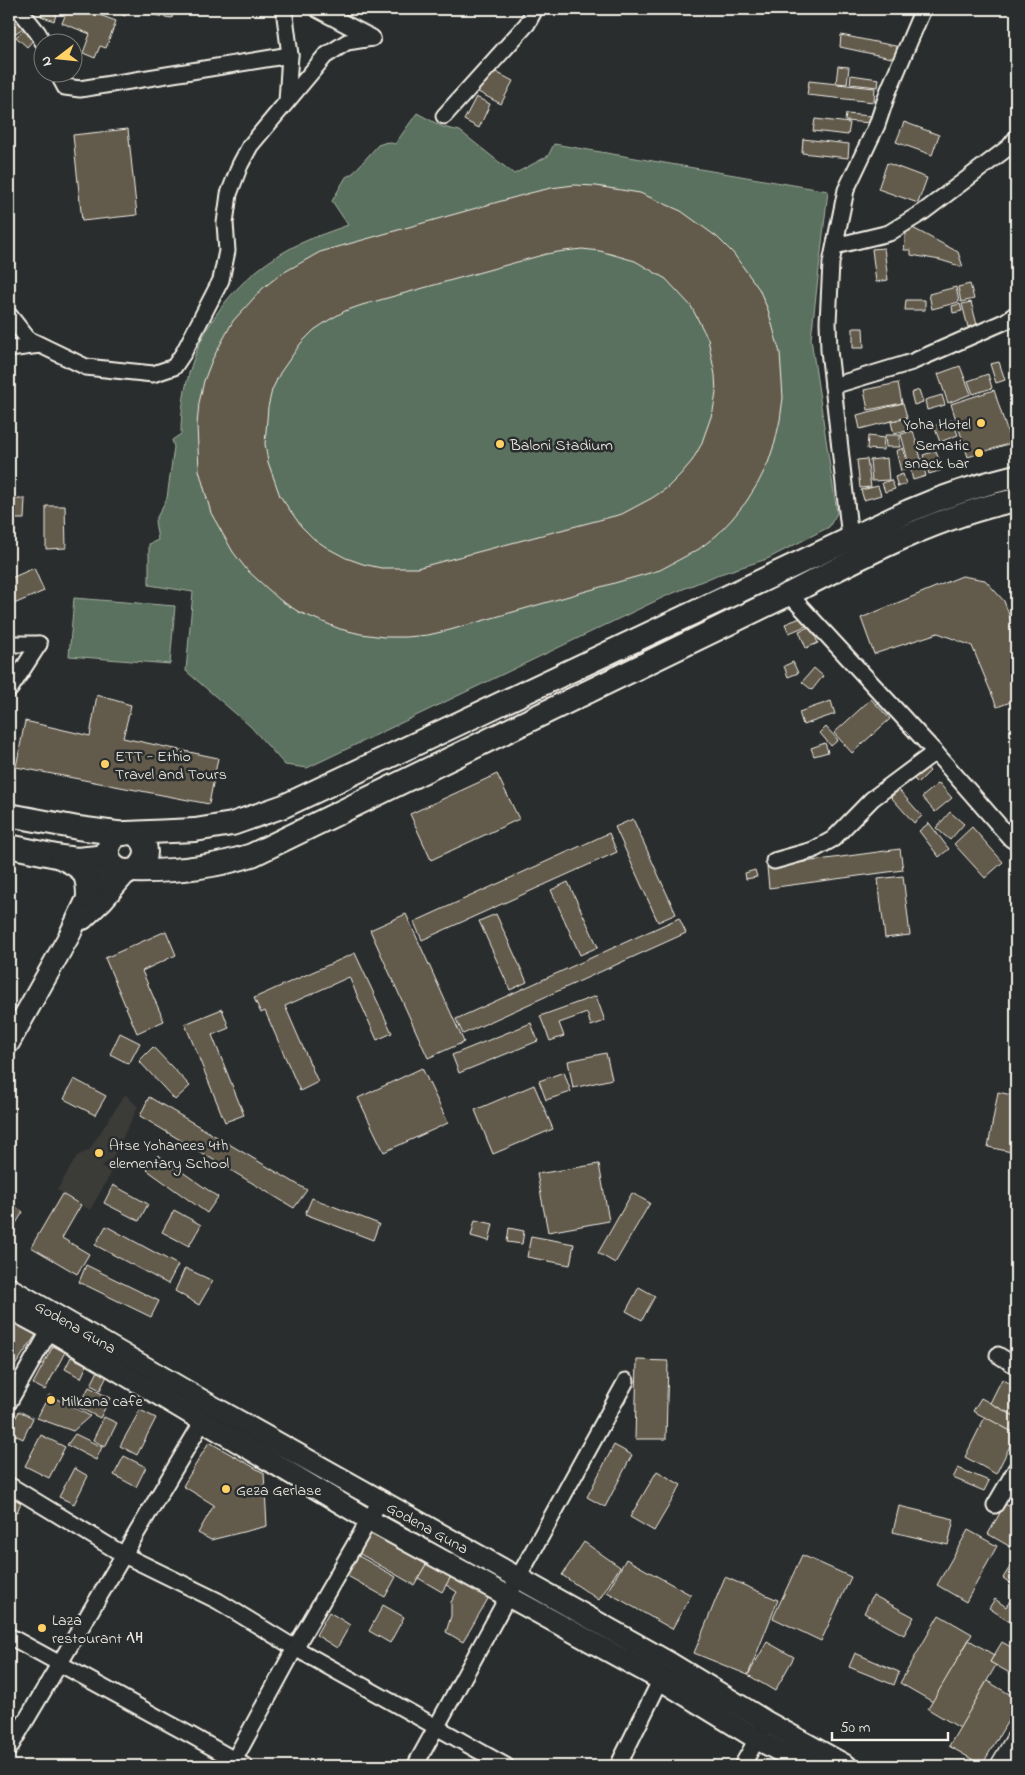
<svg xmlns="http://www.w3.org/2000/svg" width="1025" height="1775" viewBox="0 0 1025 1775" font-family="'Indie Flower','Noto Sans Ethiopic',sans-serif">
<rect width="100%" height="100%" fill="#2a2d2e"/>
<filter id="ink" filterUnits="userSpaceOnUse"><feTurbulence type="fractalNoise" baseFrequency=".02" numOctaves="2"/><feDisplacementMap in="SourceGraphic" scale="10" xChannelSelector="R" yChannelSelector="G"/><feConvolveMatrix kernelMatrix="1 2 1 2 8 2 1 2 1" color-interpolation-filters="sRGB"/></filter>
<g filter="url(#ink)">
<polygon fill="#3b3a37" points="125,1094 138,1107 112,1159 102,1166 112,1172 90,1210 57,1190 77,1156 89,1150"/>
<g fill="#5a715e" stroke="#a7b1a3">
<path d="M417 113 443 127 460 131 514 174 548 156 554 144 828 191 811 339 837 513 829 527 767 559 717 575 664 597 307 768 285 765 250 726 186 671 193 592 149 585V544L158 540 155 521 167 498 174 447 172 440 181 434C181 357 217 291 284 252 304 240 326 233 348 225L332 201 346 177 353 173 378 145 387 142 395 144Z"/>
<polygon points="74,598 175,606 170,664 69,656"/>
</g>
<g fill="#625a4b" stroke="#f4f1e8" fill-rule="evenodd">
<polygon points="43,9 58,9 54,21 41,16"/>
<polygon points="68,9 83,9 116,21 106,48 100,46 95,58 83,53 90,34 62,23"/>
<polygon points="109,9 127,9 125,16"/>
<polygon points="148,9 174,9 172,18 147,14"/>
<polygon points="9,10 10,10 23,28 9,38"/>
<polygon points="25,28 35,38 27,47 16,37"/>
<polygon points="841,35 900,47 896,59 840,47"/>
<polygon points="838,66 849,67 847,84 836,83"/>
<polygon points="490,69 513,81 501,104 478,92"/>
<polygon points="851,75 879,79 878,87 850,84"/>
<polygon points="809,81 875,88 874,102 807,95"/>
<polygon points="476,97 490,104 479,128 464,120"/>
<polygon points="846,114 872,116 872,123 845,121"/>
<polygon points="815,119 850,123 848,135 813,131"/>
<polygon points="904,122 939,135 932,155 896,142"/>
<polygon points="128,129 137,215 82,221 73,135"/>
<polygon points="803,139 849,144 848,158 802,153"/>
<polygon points="887,163 927,178 918,203 878,189"/>
<path d="M574 185 596 186 640 193 681 211 717 237 733 253 759 289 768 310 780 353 783 398 780 420 775 442 768 463 758 483 746 502 732 519 717 535 699 549 660 570 450 630 428 635 406 637H384L361 634 340 629 299 612 280 600 247 570 233 552 211 513 199 470 197 425 199 403 204 381 212 360 233 321 263 288 281 274 320 252 530 193 551 188ZM582 249 600 251 635 261 666 279 691 306 708 339 715 375 716 393 713 411 701 445 692 461 680 475 667 488 652 498 622 514 417 568H381L363 564 346 558 329 549 314 539 301 526 280 496 268 462 265 444 268 407 272 390 280 373 301 343 314 330 329 320 345 311 362 305 546 254 564 251Z"/>
<polygon points="907,225 958,252 963,267 940,260 911,255 911,250 904,250"/>
<polygon points="884,248 888,280 876,282 872,249"/>
<polygon points="970,284 974,299 961,302 958,287"/>
<polygon points="956,287 959,302 932,309 929,294"/>
<polygon points="906,300 925,300 925,310 905,310"/>
<polygon points="971,302 977,325 968,327 962,304"/>
<polygon points="960,304 962,311 953,313 952,306"/>
<polygon points="853,328 863,328 864,348 853,348"/>
<polygon points="999,362 1005,380 996,383 990,364"/>
<polygon points="960,366 971,394 948,403 938,374"/>
<polygon points="988,374 992,388 973,394 968,381"/>
<polygon points="898,383 902,403 868,410 864,390"/>
<polygon points="919,390 923,402 914,405 911,393"/>
<polygon points="994,390 1011,443 968,457 951,404"/>
<polygon points="942,395 945,405 927,410 925,400"/>
<polygon points="903,403 907,417 860,429 857,415"/>
<polygon points="907,418 910,430 894,434 891,422"/>
<polygon points="952,420 958,435 940,442 934,426"/>
<polygon points="913,431 926,476 913,480 901,434"/>
<polygon points="885,435 900,435 900,447 886,447"/>
<polygon points="868,436 884,438 883,450 867,449"/>
<polygon points="903,448 909,469 901,471 896,451"/>
<polygon points="936,451 942,470 929,474 923,455"/>
<polygon points="887,458 889,480 872,481 870,460"/>
<polygon points="867,459 871,487 860,488 857,460"/>
<polygon points="903,474 906,484 898,487 895,477"/>
<polygon points="891,480 895,489 885,492 882,483"/>
<polygon points="878,486 881,495 864,500 861,490"/>
<polygon points="9,499 25,499 24,519 9,519"/>
<polygon points="46,506 65,506 66,548 46,549"/>
<polygon points="34,568 44,591 14,604 9,592 9,579"/>
<polygon points="962,576 985,580 1004,601 1016,634 1016,700 997,707 972,646 938,633 874,654 861,618"/>
<polygon points="803,617 806,626 789,633 785,624"/>
<polygon points="811,626 818,643 806,648 799,631"/>
<polygon points="793,662 798,673 788,677 784,666"/>
<polygon points="814,668 823,676 812,690 802,682"/>
<polygon points="97,695 131,705 123,738 218,758 209,804 16,767 25,721 90,736"/>
<polygon points="871,699 890,719 852,753 834,733"/>
<polygon points="831,701 835,714 803,725 799,712"/>
<polygon points="826,727 838,740 831,746 820,733"/>
<polygon points="825,743 828,752 814,756 811,748"/>
<polygon points="926,766 930,771 918,783 913,778"/>
<polygon points="497,774 519,819 431,860 410,814"/>
<polygon points="939,783 952,798 935,812 922,797"/>
<polygon points="899,790 922,816 914,823 891,797"/>
<polygon points="950,812 964,824 950,840 936,828"/>
<polygon points="633,819 676,914 658,922 615,827"/>
<polygon points="929,823 949,849 939,857 919,831"/>
<polygon points="972,827 1003,862 985,878 954,844"/>
<polygon points="609,833 617,852 422,940 414,922"/>
<polygon points="900,849 903,870 769,888 767,867"/>
<polygon points="755,870 757,877 746,879 745,873"/>
<polygon points="903,876 910,935 885,938 878,879"/>
<polygon points="568,882 598,947 580,955 551,890"/>
<polygon points="406,914 464,1042 428,1058 370,930"/>
<polygon points="496,914 527,982 510,990 479,921"/>
<polygon points="679,918 686,933 463,1034 456,1019"/>
<polygon points="166,931 176,955 142,971 164,1021 137,1033 105,958"/>
<polygon points="355,953 392,1033 377,1040 349,977 285,1006 318,1082 300,1091 265,1011 261,1013 254,998"/>
<polygon points="596,996 605,1021 591,1026 587,1013 559,1023 564,1036 550,1041 540,1016"/>
<polygon points="222,1009 229,1028 212,1035 244,1115 225,1122 185,1024"/>
<polygon points="531,1023 538,1041 459,1073 452,1055"/>
<polygon points="120,1033 140,1043 129,1064 110,1054"/>
<polygon points="153,1047 190,1086 175,1100 139,1061"/>
<polygon points="606,1053 612,1079 573,1088 568,1061"/>
<polygon points="422,1068 448,1123 384,1152 358,1098"/>
<polygon points="564,1072 571,1092 546,1100 539,1081"/>
<polygon points="74,1079 106,1096 95,1115 64,1099"/>
<polygon points="534,1085 553,1129 493,1154 475,1110"/>
<polygon points="998,1092 1016,1096 1016,1153 988,1147"/>
<polygon points="149,1097 307,1190 294,1208 140,1116"/>
<polygon points="158,1155 218,1197 207,1213 147,1170"/>
<polygon points="599,1164 609,1221 548,1232 537,1174"/>
<polygon points="113,1185 148,1204 139,1221 104,1203"/>
<polygon points="632,1193 650,1203 615,1263 598,1253"/>
<polygon points="62,1194 81,1205 62,1238 89,1254 77,1274 31,1247"/>
<polygon points="312,1198 379,1224 373,1240 305,1214"/>
<polygon points="9,1202 23,1212 10,1233 9,1233"/>
<polygon points="174,1210 201,1225 189,1246 162,1232"/>
<polygon points="475,1220 493,1224 489,1241 471,1236"/>
<polygon points="106,1226 178,1265 168,1284 95,1245"/>
<polygon points="509,1228 524,1231 522,1244 507,1242"/>
<polygon points="531,1236 574,1244 570,1265 527,1257"/>
<polygon points="86,1265 159,1301 151,1317 79,1282"/>
<polygon points="185,1268 213,1281 199,1305 175,1291"/>
<polygon points="639,1287 655,1296 642,1320 626,1311"/>
<polygon points="9,1317 38,1332 14,1367 9,1364"/>
<polygon points="53,1346 65,1352 45,1390 33,1384"/>
<polygon points="71,1357 87,1365 81,1378 65,1369"/>
<polygon points="637,1360 668,1361 666,1439 635,1439"/>
<polygon points="98,1371 107,1376 100,1390 91,1385"/>
<polygon points="1002,1379 1016,1387 1016,1417 990,1403"/>
<polygon points="89,1387 110,1398 100,1418 78,1407"/>
<polygon points="49,1395 90,1416 73,1431 37,1418"/>
<polygon points="981,1398 1016,1417 1016,1434 973,1411"/>
<polygon points="140,1410 156,1418 137,1455 120,1446"/>
<polygon points="19,1411 33,1418 23,1439 9,1432"/>
<polygon points="104,1417 117,1423 105,1447 93,1440"/>
<polygon points="985,1417 1016,1434 996,1474 965,1457"/>
<polygon points="75,1434 102,1447 96,1460 67,1445"/>
<polygon points="41,1435 65,1447 49,1478 25,1466"/>
<polygon points="209,1442 264,1473 267,1526 211,1540 198,1533 214,1505 183,1486"/>
<polygon points="614,1445 632,1455 605,1507 587,1497"/>
<polygon points="124,1456 146,1467 136,1487 114,1475"/>
<polygon points="74,1468 88,1476 74,1504 59,1497"/>
<polygon points="958,1468 989,1481 984,1491 953,1478"/>
<polygon points="657,1471 681,1485 654,1531 630,1517"/>
<polygon points="9,1494 22,1500 17,1512 9,1508"/>
<polygon points="1005,1504 1016,1510 1016,1550 988,1534"/>
<polygon points="899,1506 954,1519 948,1545 893,1532"/>
<polygon points="371,1522 431,1556 414,1585 355,1551"/>
<polygon points="968,1530 997,1546 966,1602 937,1585"/>
<polygon points="584,1542 620,1567 599,1600 562,1575"/>
<polygon points="355,1554 396,1577 385,1597 344,1574"/>
<polygon points="802,1555 851,1577 821,1641 773,1618"/>
<polygon points="431,1556 455,1570 442,1592 418,1578"/>
<polygon points="626,1559 691,1595 672,1629 607,1592"/>
<polygon points="1013,1562 1016,1564 1016,1587 1003,1578"/>
<polygon points="452,1575 489,1597 463,1642 446,1632 451,1616 451,1602 457,1592 446,1585"/>
<polygon points="725,1577 778,1600 748,1675 694,1653"/>
<polygon points="1016,1592 1016,1626 989,1608 995,1599 1006,1607"/>
<polygon points="873,1595 914,1617 904,1635 864,1613"/>
<polygon points="383,1605 404,1617 390,1643 369,1631"/>
<polygon points="329,1612 350,1625 337,1648 316,1635"/>
<polygon points="939,1615 972,1634 933,1702 900,1683"/>
<polygon points="969,1640 994,1655 990,1662 996,1665 960,1728 928,1709"/>
<polygon points="767,1642 794,1657 775,1691 748,1675"/>
<polygon points="1002,1642 1016,1650 1016,1674 1015,1676 990,1662"/>
<polygon points="855,1653 899,1672 894,1685 849,1667"/>
<polygon points="987,1681 1016,1698 1016,1707 982,1765 949,1746"/>
</g>
<g fill="none" stroke-linecap="round" stroke-linejoin="round">
<g stroke="#f4f1e8" stroke-width="19">
<g id="minor">
<polyline points="19,9 38,33 43,42"/>
<polyline points="284,9 290,55 287,101"/>
<polyline points="317,9 372,38"/>
<polyline points="57,72 65,87 80,89 290,55"/>
<polyline points="444,116 527,24 535,9"/>
<polyline points="835,246 889,233 923,212 1009,147 1016,138"/>
<polyline points="9,315 28,339 86,367 153,374 174,367 184,352 221,280 227,251 225,223 229,194 240,165 250,146 325,56 347,42 372,38"/>
<polyline points="9,349 40,345"/>
<polyline points="833,386 912,362 1006,321 1016,314"/>
<polyline points="850,538 829,350 828,322 831,263 846,190 877,125 888,92 923,9"/>
<polyline points="789,594 935,752 1011,839 1016,842"/>
<polyline points="9,644 39,644"/>
<polyline points="10,689 39,644"/>
<polyline points="774,861 813,850 833,839 872,799 935,752"/>
<polyline points="998,1355 1016,1366"/>
<polyline points="9,1402 55,1321"/>
<polyline points="9,1485 124,1555 218,1601 295,1648 506,1766"/>
<polyline points="995,1505 1016,1469"/>
<polyline points="9,1636 194,1737 245,1766"/>
<polyline points="9,1749 207,1414"/>
<polyline points="231,1766 295,1648 380,1501"/>
<polyline points="415,1766 626,1381"/>
<polyline points="618,1766 665,1671"/>
<polyline points="742,1766 762,1730"/>
</g>
</g>
<g stroke="#f4f1e8" stroke-width="22">
<polyline id="tertiary" points="1000,1766 1016,1739"/>
</g>
<g stroke="#f4f1e8" stroke-width="24">
<g id="secondary">
<polyline points="83,919 103,900 128,871"/>
<polyline points="9,1043 69,936 94,884 110,861"/>
<polyline points="9,1288 212,1406 670,1663 767,1722 847,1766"/>
<polyline points="9,1308 50,1330 369,1520 661,1680 757,1739 807,1766"/>
</g>
</g>
<g stroke="#f4f1e8" stroke-width="26">
<g id="primary">
<polyline points="9,815 78,828 124,834"/>
<path d="M127 833 195 830 232 824 284 806 909 511C944 496 979 485 1016 476"/>
<circle cx="127" cy="852" r="19"/>
<polyline points="9,846 61,857 77,859 108,856"/>
<path d="M62 858C83 868 88 872 88 897"/>
<path d="M130 871C172 872 212 868 252 855L789 594C860 557 937 516 1016 500"/>
</g>
</g>
<use href="#minor" stroke="#2a2d2e" stroke-width="15"/>
<use href="#tertiary" stroke="#2a2d2e" stroke-width="19"/>
<use href="#secondary" stroke="#2a2d2e" stroke-width="20"/>
<use href="#primary" stroke="#2a2d2e" stroke-width="22"/>
</g>
</g>
<g fill="#ffd166" stroke="#2a2d2e" stroke-width="2">
<circle cx="981" cy="423" r="5"/>
<circle cx="500" cy="444" r="5"/>
<circle cx="979" cy="453" r="5"/>
<circle cx="105" cy="764" r="5"/>
<circle cx="99" cy="1153" r="5"/>
<circle cx="51" cy="1400" r="5"/>
<circle cx="226" cy="1489" r="5"/>
<circle cx="42" cy="1628" r="5"/>
</g>
<g text-anchor="middle" stroke-width="5" stroke-linejoin="round" paint-order="stroke">
<g font-size="16" fill="#f4f1e8" stroke="#2a2d2e" text-anchor="start">
<text x="971" y="429" text-anchor="end">Yoha Hotel</text>
<text x="510" y="450">Baloni Stadium</text>
<text x="969" y="450" text-anchor="end">Sematic<tspan x="969" dy="18">snack bar</tspan></text>
<text x="115" y="761">ETT - Ethio<tspan x="115" dy="18">Travel and Tours</tspan></text>
<text x="109" y="1150">Atse Yohanees 4th<tspan x="109" dy="18">elementary School</tspan></text>
<text x="61" y="1406">Milkana cafe</text>
<text x="236" y="1495">Geza Gerlase</text>
<text x="52" y="1625">Laza<tspan x="52" dy="18">restourant ላዛ</tspan></text>
</g>
<g font-size="16" fill="#f4f1e8" stroke="#2a2d2e">
<text transform="translate(76 1326) rotate(30)" y="6">Godena Guna</text>
<text transform="translate(428 1527) rotate(29)" y="6">Godena Guna</text>
</g>
</g>
<rect width="1025" height="1775" fill="none" stroke="#2a2d2e" stroke-width="30"/>
<rect x="15" y="15" width="995" height="1745" fill="none" stroke="#f4f1e8" stroke-width="2" filter="url(#ink)"/>
<g transform="translate(58 58) rotate(254)"><circle r="24" fill="#2a2d2e" stroke="#7b7b78"/>
<path d="M0-4L9 19L0 12L-9 19Z" fill="#ffd166"/>
<text y="-8" font-size="14" font-weight="bold" text-anchor="middle" fill="#f4f1e8">N</text>
</g>
<path d="M832 1732v8h116v-8" fill="none" stroke="#f4f1e8" stroke-width="2.5"/>
<text x="840" y="1732" font-size="15" fill="#f4f1e8" stroke="#2a2d2e" stroke-width="4" paint-order="stroke">50 m</text>
</svg>
